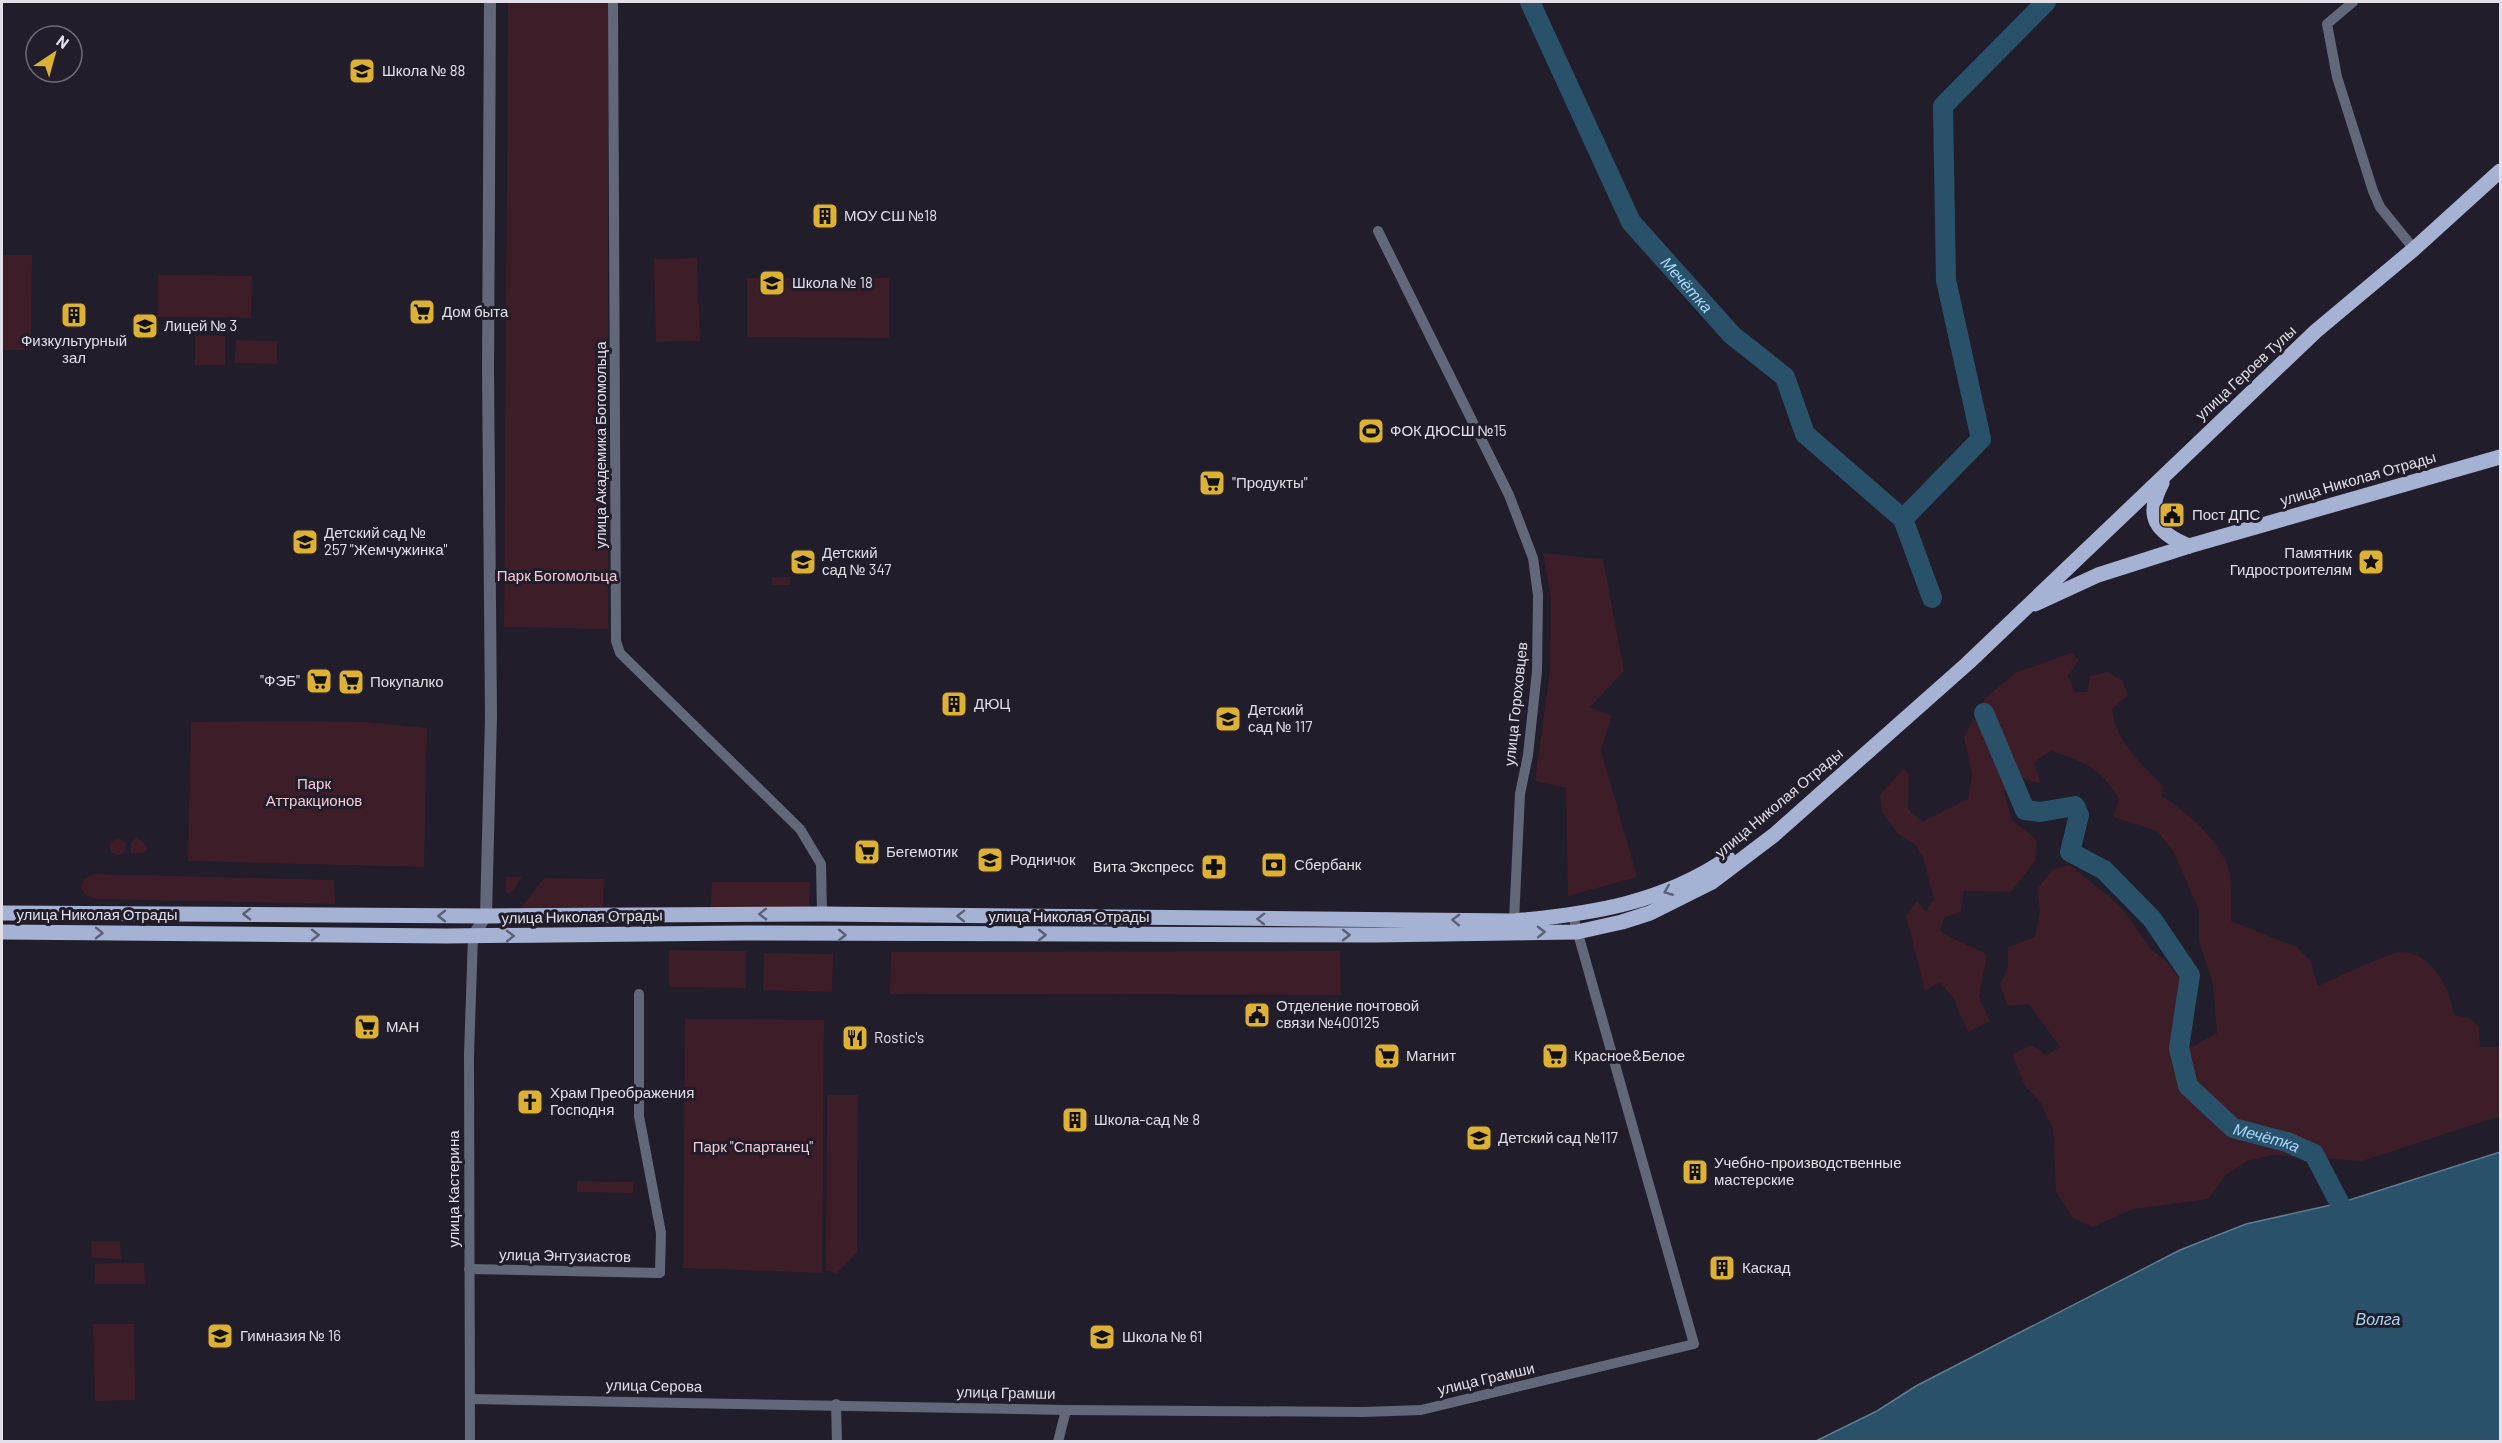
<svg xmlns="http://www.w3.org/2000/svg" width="2502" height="1443" viewBox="0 0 2502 1443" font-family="Barlow,sans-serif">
<rect width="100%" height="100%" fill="#211d2a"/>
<g fill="#3d1d28">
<polygon points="508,2 608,2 608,629 504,627"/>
<polygon points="2,255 32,255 31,350 2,350"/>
<polygon points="697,258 700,341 656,342 654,259"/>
<polygon points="158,275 252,276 251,318 158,317"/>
<polygon points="747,278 889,278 889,338 747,337"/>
<polygon points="195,335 225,336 225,365 195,365"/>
<polygon points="236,340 277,341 277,364 235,363"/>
<polygon points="1543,553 1603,559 1624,671 1590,707 1612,716 1601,750 1637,877 1568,896 1566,788 1535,781 1550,671 1551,599"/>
<rect x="772" y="577" width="18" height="8"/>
<path d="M2071 653 2079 660 2068 676 2075 692H2087L2090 676 2107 672 2122 680 2128 695 2112 709C2114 739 2142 765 2163 786L2162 796C2186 812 2215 836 2227 864 2233 879 2230 904 2231 921L2296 947 2311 962 2318 986C2334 979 2387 953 2401 952 2433 952 2450 989 2454 1015L2470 1018 2479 1027 2480 1047H2500V1116L2362 1161 2272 1155 2247 1161 2226 1175 2208 1199 2133 1209 2093 1227 2073 1218 2056 1192 2053 1130 2041 1103 2025 1086 2012 1054 2031 1045 2046 1055 2060 1047 2029 1004 2008 1006 2000 985 2008 966V947L2035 937 2040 911 2037 889 2053 869 2070 865 2121 907 2150 948 2166 961 2182 982 2180 1009 2173 1037 2192 1047 2217 1033 2213 985 2199 941V910L2173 851 2157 831 2113 817 2119 799C2101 769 2084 761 2051 751L2034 762 2041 784 2022 778 2004 790 2012 820 2037 840 2035 861 2011 892 1964 891 1961 912 1945 917 1940 930C1954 943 1972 944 1987 955L1979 997 1990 1021 1968 1032 1953 998 1940 982 1925 991 1906 916 1917 901 1926 912 1934 899 1923 858 1915 844 1898 834 1882 812 1880 795 1904 768 1909 775 1908 809 1922 822 1968 799 1972 775 1964 737 1985 698 2015 673Z"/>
<polygon points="292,721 366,722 427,728 424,867 188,861 191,722"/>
<polygon points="137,837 148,848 144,853 131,853 131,843"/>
<circle cx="118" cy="847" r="8"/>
<polygon points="94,874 334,880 335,904 96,899 85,895 81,887 84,879"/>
<polygon points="506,877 522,877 510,894 506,892"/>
<polygon points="544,878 604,879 603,908 521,908"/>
<polygon points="712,882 810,882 809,908 711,907"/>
<polygon points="669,950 746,951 746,988 669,987"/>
<polygon points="1340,951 1341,995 890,994 891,952"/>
<polygon points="764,953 833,954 832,992 763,990"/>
<polygon points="685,1019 824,1020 822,1273 683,1268"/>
<polygon points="827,1095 858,1095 857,1252 837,1273 826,1271"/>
<polygon points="577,1181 633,1182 633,1193 577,1192"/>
<polygon points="91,1241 120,1241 121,1259 92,1258"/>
<polygon points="144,1263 145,1284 95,1284 95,1264"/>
<polygon points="93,1324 134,1324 135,1400 95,1401"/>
</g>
<polygon fill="#2a516a" stroke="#617c90" stroke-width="1.5" points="2500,1152 2500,1441 1816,1441 1877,1411 1916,1386 2180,1250 2246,1224 2340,1203"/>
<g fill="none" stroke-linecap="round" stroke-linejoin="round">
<g stroke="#2a516a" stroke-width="20">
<path id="s1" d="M1530 2 1631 222 1732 335 1785 377 1805 434 1903 519 1932 598"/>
<polyline points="1903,519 1981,439 1946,280 1943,106 2046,2"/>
<path id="s2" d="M1984 713 2025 810 2040 812 2075 806 2079 815 2070 852 2104 870 2152 919 2190 975 2179 1048 2188 1086 2233 1128 2287 1142 2314 1154 2352 1227"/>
</g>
<g stroke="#626879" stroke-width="10">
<polyline points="613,2 616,641 620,653 800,829 821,864 822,914"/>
<polyline points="2353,2 2327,24 2337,77 2373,191 2380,207 2414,249"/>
<polyline points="1378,231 1509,495 1533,558 1538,595 1537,671 1528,755 1520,794 1514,921"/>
<polyline points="469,1269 660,1273 661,1233 639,1116 639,994"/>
<polyline points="471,1399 1066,1410 1363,1412 1421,1410 1694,1344 1573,916"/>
<polyline points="836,1404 837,1442"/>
<polyline points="470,1442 469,1055 473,936"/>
<polyline points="1058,1442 1066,1410"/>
</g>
<polyline stroke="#626879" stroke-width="12" points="473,936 486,916 491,717 488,370 490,2"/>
<g stroke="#a5b2d4" stroke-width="15">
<path d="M2162 483C2144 517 2157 533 2189 546"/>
<polyline points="2035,604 2098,575 2189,546 2500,457"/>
<path d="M2 913 486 916 822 914 1514 921C1591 914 1663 903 1728 858"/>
<polyline points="2,932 447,936 741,933 1376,935 1577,932 1622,922 1650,913 1712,882 1774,835 1968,663 2316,331 2414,249 2500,171"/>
</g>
</g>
<defs><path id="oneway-chevron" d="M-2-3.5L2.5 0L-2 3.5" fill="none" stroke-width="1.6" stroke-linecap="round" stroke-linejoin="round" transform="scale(1.5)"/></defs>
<g stroke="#5c6076">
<use href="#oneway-chevron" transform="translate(1668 891) rotate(158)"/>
<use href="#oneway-chevron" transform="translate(247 914) rotate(-180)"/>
<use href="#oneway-chevron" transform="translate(763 914) rotate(179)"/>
<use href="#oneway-chevron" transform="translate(442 916) rotate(-180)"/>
<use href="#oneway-chevron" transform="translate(961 916) rotate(-179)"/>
<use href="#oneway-chevron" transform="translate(1261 919) rotate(-179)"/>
<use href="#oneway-chevron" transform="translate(1456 920) rotate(-179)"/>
<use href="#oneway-chevron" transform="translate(1541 932) rotate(-1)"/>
<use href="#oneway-chevron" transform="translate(99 933) rotate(1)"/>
<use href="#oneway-chevron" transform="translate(315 935)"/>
<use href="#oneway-chevron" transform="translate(842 935) rotate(1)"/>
<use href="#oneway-chevron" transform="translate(1042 935)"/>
<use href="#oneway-chevron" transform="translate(1346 935)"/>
<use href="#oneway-chevron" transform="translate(510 936) rotate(-1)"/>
</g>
<defs>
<g id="school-square" transform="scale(1.35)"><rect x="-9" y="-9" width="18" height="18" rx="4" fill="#ddb133" stroke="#211d2a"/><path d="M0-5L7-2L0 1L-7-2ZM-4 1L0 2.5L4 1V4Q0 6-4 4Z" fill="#111"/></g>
<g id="building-square" transform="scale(1.35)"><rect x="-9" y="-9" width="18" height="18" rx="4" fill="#ddb133" stroke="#211d2a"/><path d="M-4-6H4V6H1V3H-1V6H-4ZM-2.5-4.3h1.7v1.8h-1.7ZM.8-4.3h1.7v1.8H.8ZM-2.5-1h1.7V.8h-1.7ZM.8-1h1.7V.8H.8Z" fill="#111"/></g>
<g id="supermarket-square" transform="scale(1.35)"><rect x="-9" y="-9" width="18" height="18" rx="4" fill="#ddb133" stroke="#211d2a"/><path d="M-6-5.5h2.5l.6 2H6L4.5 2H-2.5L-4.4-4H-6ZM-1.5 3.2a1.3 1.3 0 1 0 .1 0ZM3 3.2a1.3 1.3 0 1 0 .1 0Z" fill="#111"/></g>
<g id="stadium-square" transform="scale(1.35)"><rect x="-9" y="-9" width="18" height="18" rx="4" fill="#ddb133" stroke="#211d2a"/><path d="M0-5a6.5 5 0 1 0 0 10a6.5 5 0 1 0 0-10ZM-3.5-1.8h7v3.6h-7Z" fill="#111"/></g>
<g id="civic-square" transform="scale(1.35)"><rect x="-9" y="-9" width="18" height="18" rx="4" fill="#ddb133" stroke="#211d2a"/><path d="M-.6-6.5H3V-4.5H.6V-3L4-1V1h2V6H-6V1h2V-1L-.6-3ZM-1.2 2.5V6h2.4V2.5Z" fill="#111"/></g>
<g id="sight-square" transform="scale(1.35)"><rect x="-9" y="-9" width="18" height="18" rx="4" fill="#ddb133" stroke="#211d2a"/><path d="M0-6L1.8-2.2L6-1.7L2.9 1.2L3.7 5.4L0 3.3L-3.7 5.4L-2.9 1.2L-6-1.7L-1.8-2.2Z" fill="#111"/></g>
<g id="bank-square" transform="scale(1.35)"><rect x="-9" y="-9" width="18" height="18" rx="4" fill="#ddb133" stroke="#211d2a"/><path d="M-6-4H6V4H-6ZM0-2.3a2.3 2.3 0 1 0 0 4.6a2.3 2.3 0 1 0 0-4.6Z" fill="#111"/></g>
<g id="pharmacy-square" transform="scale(1.35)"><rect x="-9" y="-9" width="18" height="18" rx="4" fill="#ddb133" stroke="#211d2a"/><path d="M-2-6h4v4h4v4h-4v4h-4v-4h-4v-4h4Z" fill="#111"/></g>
<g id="restaurant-square" transform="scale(1.35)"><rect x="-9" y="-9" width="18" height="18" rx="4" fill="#ddb133" stroke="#211d2a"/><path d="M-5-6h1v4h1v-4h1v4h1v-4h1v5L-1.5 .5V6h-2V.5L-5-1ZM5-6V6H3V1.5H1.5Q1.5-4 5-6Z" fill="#111"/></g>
<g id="church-square" transform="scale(1.35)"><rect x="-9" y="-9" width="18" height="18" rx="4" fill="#ddb133" stroke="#211d2a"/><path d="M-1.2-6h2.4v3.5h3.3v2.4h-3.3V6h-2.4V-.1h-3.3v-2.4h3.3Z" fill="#111"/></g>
</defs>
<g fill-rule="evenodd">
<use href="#school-square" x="362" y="71"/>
<use href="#building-square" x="825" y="216"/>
<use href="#school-square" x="772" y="283"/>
<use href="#supermarket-square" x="422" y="312"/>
<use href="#building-square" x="74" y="315"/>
<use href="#school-square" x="145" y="326"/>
<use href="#stadium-square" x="1371" y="431"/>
<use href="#supermarket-square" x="1212" y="483"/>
<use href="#civic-square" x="2172" y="515"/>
<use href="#school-square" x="305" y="542"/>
<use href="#school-square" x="803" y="562"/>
<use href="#sight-square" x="2371" y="562"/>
<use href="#supermarket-square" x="319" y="681"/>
<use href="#supermarket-square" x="351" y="682"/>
<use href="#building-square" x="954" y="704"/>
<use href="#school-square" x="1228" y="719"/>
<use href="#supermarket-square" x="867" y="852"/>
<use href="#school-square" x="990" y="860"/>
<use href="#bank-square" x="1274" y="865"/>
<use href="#pharmacy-square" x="1214" y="867"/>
<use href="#civic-square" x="1257" y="1015"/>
<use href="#supermarket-square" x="367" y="1027"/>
<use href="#restaurant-square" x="855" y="1038"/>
<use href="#supermarket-square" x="1387" y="1056"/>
<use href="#supermarket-square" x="1555" y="1056"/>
<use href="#church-square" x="530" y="1102"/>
<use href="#building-square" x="1075" y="1120"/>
<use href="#school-square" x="1479" y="1138"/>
<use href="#building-square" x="1695" y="1172"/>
<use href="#building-square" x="1722" y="1268"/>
<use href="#school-square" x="220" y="1336"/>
<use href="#school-square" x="1102" y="1337"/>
</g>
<g text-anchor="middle" stroke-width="6" stroke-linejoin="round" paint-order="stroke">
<g font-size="15" fill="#e2dfe8" stroke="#211d2a" text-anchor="start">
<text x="382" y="76">Школа № 88</text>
<text x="844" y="221">МОУ СШ №18</text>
<text x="792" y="288">Школа № 18</text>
<text x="442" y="317">Дом быта</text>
<text x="164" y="331">Лицей № 3</text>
<text x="74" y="346" text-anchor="middle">Физкультурный<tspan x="74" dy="17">зал</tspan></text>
<text x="1390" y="436">ФОК ДЮСШ №15</text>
<text x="1232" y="488">"Продукты"</text>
<text x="2192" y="520">Пост ДПС</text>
<text x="324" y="538">Детский сад №<tspan x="324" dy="17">257 "Жемчужинка"</tspan></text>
<text x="822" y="558">Детский<tspan x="822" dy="17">сад № 347</tspan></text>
<text x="2352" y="558" text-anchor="end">Памятник<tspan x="2352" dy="17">Гидростроителям</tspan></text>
<text x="300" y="686" text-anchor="end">"ФЭБ"</text>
<text x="370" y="687">Покупалко</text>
<text x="974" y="709">ДЮЦ</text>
<text x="1248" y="715">Детский<tspan x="1248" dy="17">сад № 117</tspan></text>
<text x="886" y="857">Бегемотик</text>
<text x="1010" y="865">Родничок</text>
<text x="1294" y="870">Сбербанк</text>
<text x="1194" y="872" text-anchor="end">Вита Экспресс</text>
<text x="1276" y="1011">Отделение почтовой<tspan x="1276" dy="17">связи №400125</tspan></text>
<text x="386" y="1032">МАН</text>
<text x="874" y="1043">Rostic's</text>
<text x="1406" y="1061">Магнит</text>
<text x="1574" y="1061">Красное&amp;Белое</text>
<text x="550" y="1098">Храм Преображения<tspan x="550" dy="17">Господня</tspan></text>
<text x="1094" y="1125">Школа-сад № 8</text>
<text x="1498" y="1143">Детский сад №117</text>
<text x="1714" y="1168">Учебно-производственные<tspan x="1714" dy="17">мастерские</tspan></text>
<text x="1742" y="1273">Каскад</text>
<text x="240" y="1341">Гимназия № 16</text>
<text x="1122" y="1342">Школа № 61</text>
</g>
<g font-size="15" fill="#e2dfe8" stroke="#211d2a">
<text transform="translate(2246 373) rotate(-43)" y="5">улица Героев Тулы</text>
<text transform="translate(601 445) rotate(-90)" y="5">улица Академика Богомольца</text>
<text transform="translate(2358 479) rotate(-16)" y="5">улица Николая Отрады</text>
<text transform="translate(1516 704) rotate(-84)" y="5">улица Гороховцев</text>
<text transform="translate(1779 803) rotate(-40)" y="5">улица Николая Отрады</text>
<text x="97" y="920">улица Николая Отрады</text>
<text transform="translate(582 917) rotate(-1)" y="5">улица Николая Отрады</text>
<text x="1069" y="922">улица Николая Отрады</text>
<text transform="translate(454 1189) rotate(-90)" y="5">улица Кастерина</text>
<text transform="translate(565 1256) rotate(1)" y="5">улица Энтузиастов</text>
<text transform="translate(1486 1379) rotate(-13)" y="5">улица Грамши</text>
<text transform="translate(654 1386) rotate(1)" y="5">улица Серова</text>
<text transform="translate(1006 1393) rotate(1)" y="5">улица Грамши</text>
</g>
<g font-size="15" fill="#f6c8d5" stroke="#211d2a">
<text x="557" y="581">Парк Богомольца</text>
<text x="314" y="789">Парк<tspan x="314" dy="17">Аттракционов</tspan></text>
<text x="753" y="1152">Парк "Спартанец"</text>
</g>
<g font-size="16" font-style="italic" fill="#a5d9fc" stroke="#211d2a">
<text dy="6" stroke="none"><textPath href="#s1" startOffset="326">Мечётка</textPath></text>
<text dy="6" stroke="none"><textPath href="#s2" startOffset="588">Мечётка</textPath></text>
<text x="2378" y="1325">Волга</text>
</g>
</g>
<rect width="2502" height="1443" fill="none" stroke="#e2dfe8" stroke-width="6"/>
<g transform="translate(54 54) rotate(36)"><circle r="28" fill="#211d2a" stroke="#6e6b76" stroke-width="1.5"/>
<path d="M0-4.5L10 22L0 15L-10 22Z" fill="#ddb133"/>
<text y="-9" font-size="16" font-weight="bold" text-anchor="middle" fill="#e2dfe8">N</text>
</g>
</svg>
